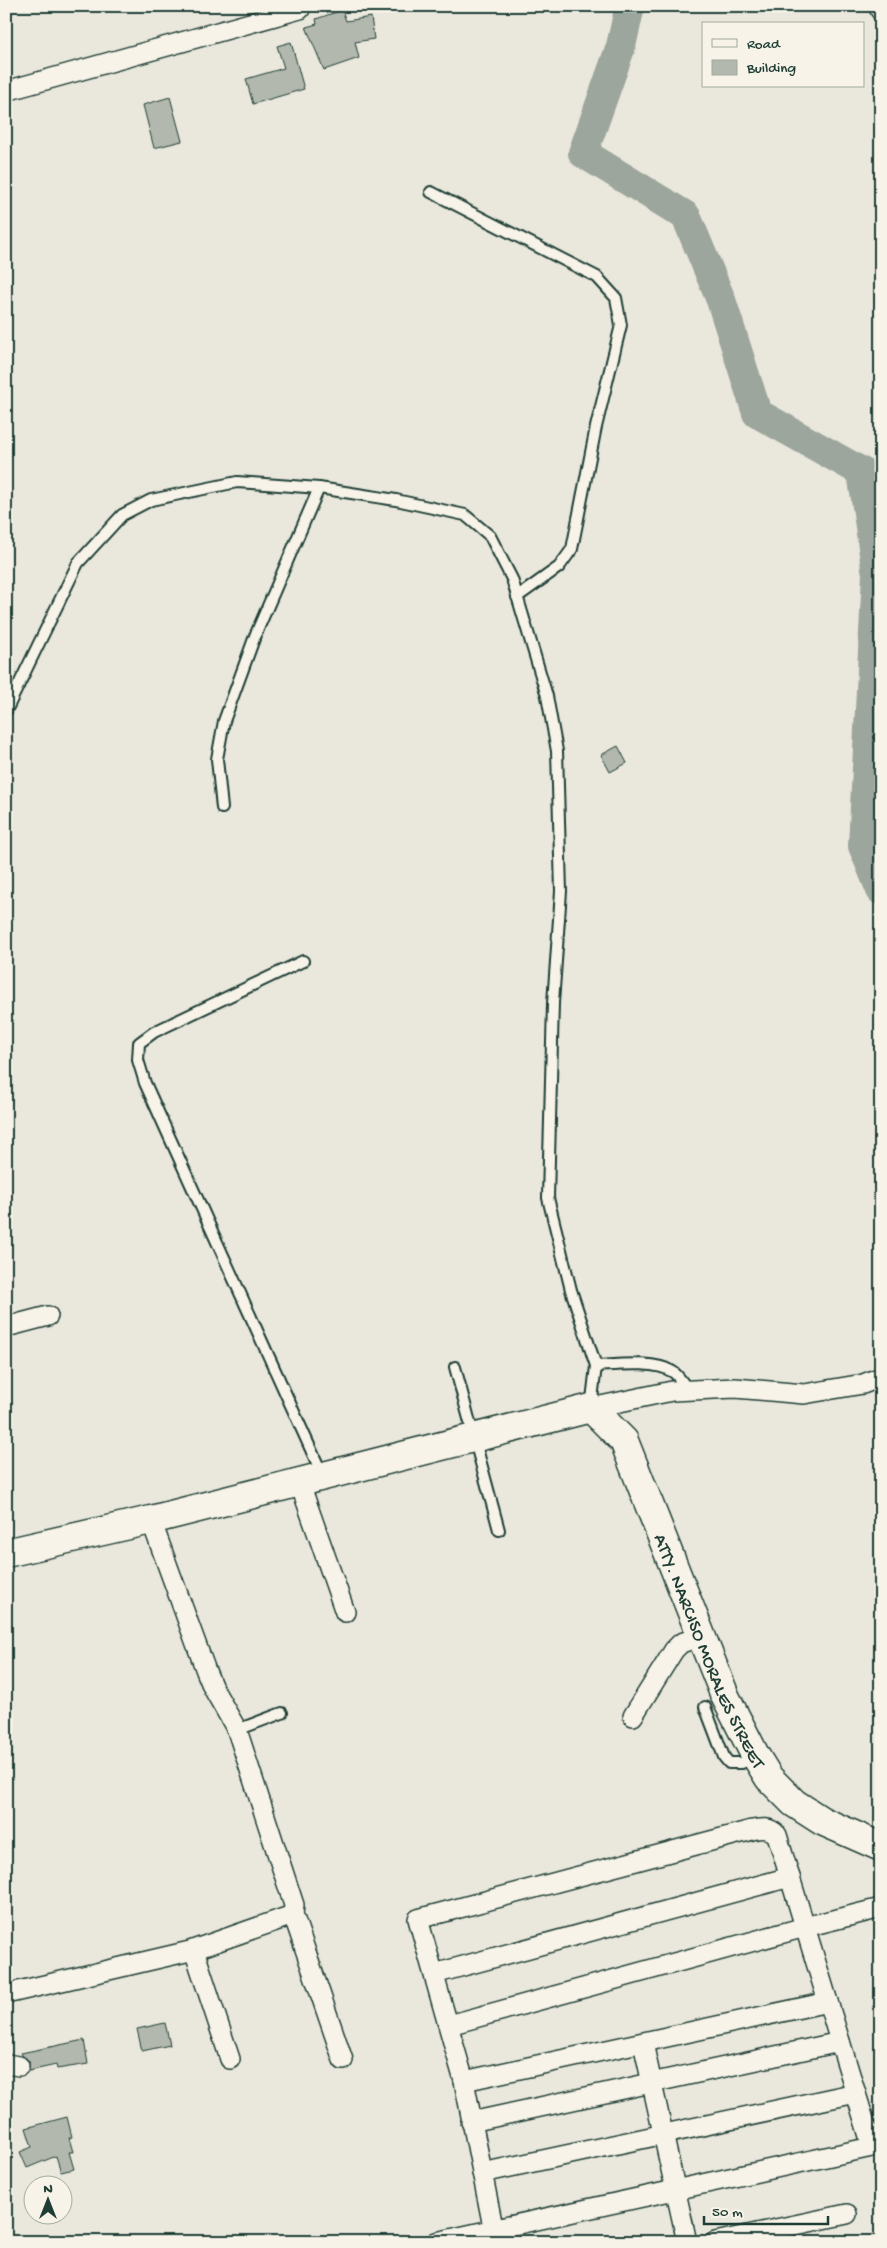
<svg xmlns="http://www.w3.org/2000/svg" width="887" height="2248" viewBox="0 0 887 2248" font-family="'Gochi Hand',sans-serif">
<rect width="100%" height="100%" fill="#eae8dd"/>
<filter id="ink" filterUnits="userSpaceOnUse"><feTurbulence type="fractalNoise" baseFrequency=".02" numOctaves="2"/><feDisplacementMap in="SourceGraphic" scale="10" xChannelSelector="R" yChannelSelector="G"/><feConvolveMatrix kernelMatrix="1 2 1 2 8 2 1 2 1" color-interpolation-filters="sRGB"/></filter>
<g filter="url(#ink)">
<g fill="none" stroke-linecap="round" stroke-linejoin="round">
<polyline stroke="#9ca69c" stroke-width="30" points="630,6 621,46 583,153 686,216 721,300 757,413 862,472 877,574 863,846 881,890"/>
</g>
<g fill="#b2b8ae" stroke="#1f3d34">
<polygon points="342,10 346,21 371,17 374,39 355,42 359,58 324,70 306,27 317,24 316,19"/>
<polygon points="291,42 304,89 253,104 246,79 284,68 277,46"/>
<polygon points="170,97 182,141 154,148 143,105"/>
<polygon points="618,746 627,763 610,772 601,755"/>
<polygon points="165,2023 170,2045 142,2051 137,2029"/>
<polygon points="84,2040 88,2064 57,2069 56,2065 29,2071 29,2061 22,2055 21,2053"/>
<polygon points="67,2117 72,2137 69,2138 73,2152 69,2152 74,2169 61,2172 56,2156 27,2168 20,2152 32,2147 26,2128"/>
</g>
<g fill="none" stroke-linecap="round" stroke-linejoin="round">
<g stroke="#1f3d34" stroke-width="14">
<g id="lane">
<polyline points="431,192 597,277 616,298 621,325 596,427 572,549 559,567 517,597"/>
<polyline points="6,711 78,563 122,515 151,500 237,482 319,488 396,500 465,515 490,536 512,579 547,696 557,751 561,891 553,1003 548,1198 571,1290 596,1366 591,1408"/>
<polyline points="222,808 217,759 224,721 255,636 319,488"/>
<polyline points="303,961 154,1032 139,1043 138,1060 145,1083 322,1474"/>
<path d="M596 1366C616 1365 655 1360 673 1372 679 1376 684 1385 688 1390"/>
<polyline points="455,1367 499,1530"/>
<polyline points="705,1707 724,1757 729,1763 742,1763 754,1756"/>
<polyline points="237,1730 282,1713"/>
</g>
</g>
<g stroke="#1f3d34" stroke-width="22">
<g id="street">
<polyline points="878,6 881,11"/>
<polyline points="6,91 300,9"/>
<polyline points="6,1327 48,1316"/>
<polyline points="591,1408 672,1391 735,1388 804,1394 863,1384 881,1377"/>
<polyline points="299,1481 345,1612"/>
<polyline points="633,1716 674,1650 681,1643 702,1636"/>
<polyline points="293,1914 343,2060"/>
<polyline points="194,1950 230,2059"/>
<polyline points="434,1974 790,1877"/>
<polyline points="6,1994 190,1951 287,1917 293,1914 294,1905 237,1730 213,1688 206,1671 151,1520"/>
<polyline points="449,2025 805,1927 881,1908"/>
<polyline points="643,2043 687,2242"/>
<polyline points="6,2064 19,2066"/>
<polyline points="464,2081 828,2002"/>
<polyline points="471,2122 840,2042"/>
<polyline points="482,2173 856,2093"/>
<polyline points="436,2242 881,2145"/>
<path d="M496 2242 464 2081 418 1919 752 1830C762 1828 770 1827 777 1835L872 2146"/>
<polyline points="715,2242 847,2214"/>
</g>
</g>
<g stroke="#1f3d34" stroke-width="31">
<g id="secondary">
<path id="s1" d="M6 1553 151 1520 591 1408 624 1441 725 1696 755 1755 769 1778 794 1803 822 1821 881 1847"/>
</g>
</g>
<use href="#lane" stroke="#f7f3e8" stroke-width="10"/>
<use href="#street" stroke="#f7f3e8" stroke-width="19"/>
<use href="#secondary" stroke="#f7f3e8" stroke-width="28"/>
</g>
</g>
<g text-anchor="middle" stroke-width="5" stroke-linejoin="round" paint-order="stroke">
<g font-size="19" fill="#1f3d34" stroke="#f7f3e8">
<text dy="7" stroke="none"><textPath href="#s1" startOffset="876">ATTY. NARCISO MORALES STREET</textPath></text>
</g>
</g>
<rect width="887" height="2248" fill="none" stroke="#f7f3e8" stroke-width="25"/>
<rect x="12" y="12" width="862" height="2223" fill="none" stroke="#1f3d34" stroke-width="2" filter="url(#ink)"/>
<rect x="702" y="22" width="162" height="65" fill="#f7f3e8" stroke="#a1aaa0"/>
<rect x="712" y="39" width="25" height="8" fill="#f7f3e8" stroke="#a1aaa0"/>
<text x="747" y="48" font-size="15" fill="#1f3d34">Road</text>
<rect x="712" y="60" width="25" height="15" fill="#b2b8ae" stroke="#a1aaa0"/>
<text x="747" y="72" font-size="15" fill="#1f3d34">Building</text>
<g transform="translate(48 2200)"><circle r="24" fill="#f7f3e8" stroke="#a1aaa0"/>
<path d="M0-4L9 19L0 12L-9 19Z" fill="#1f3d34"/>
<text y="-8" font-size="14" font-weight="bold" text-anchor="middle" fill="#1f3d34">N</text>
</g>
<path d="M704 2216v8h124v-8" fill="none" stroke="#1f3d34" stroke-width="2.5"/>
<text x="712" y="2216" font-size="15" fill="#1f3d34" stroke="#f7f3e8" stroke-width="4" paint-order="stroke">50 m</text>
</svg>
